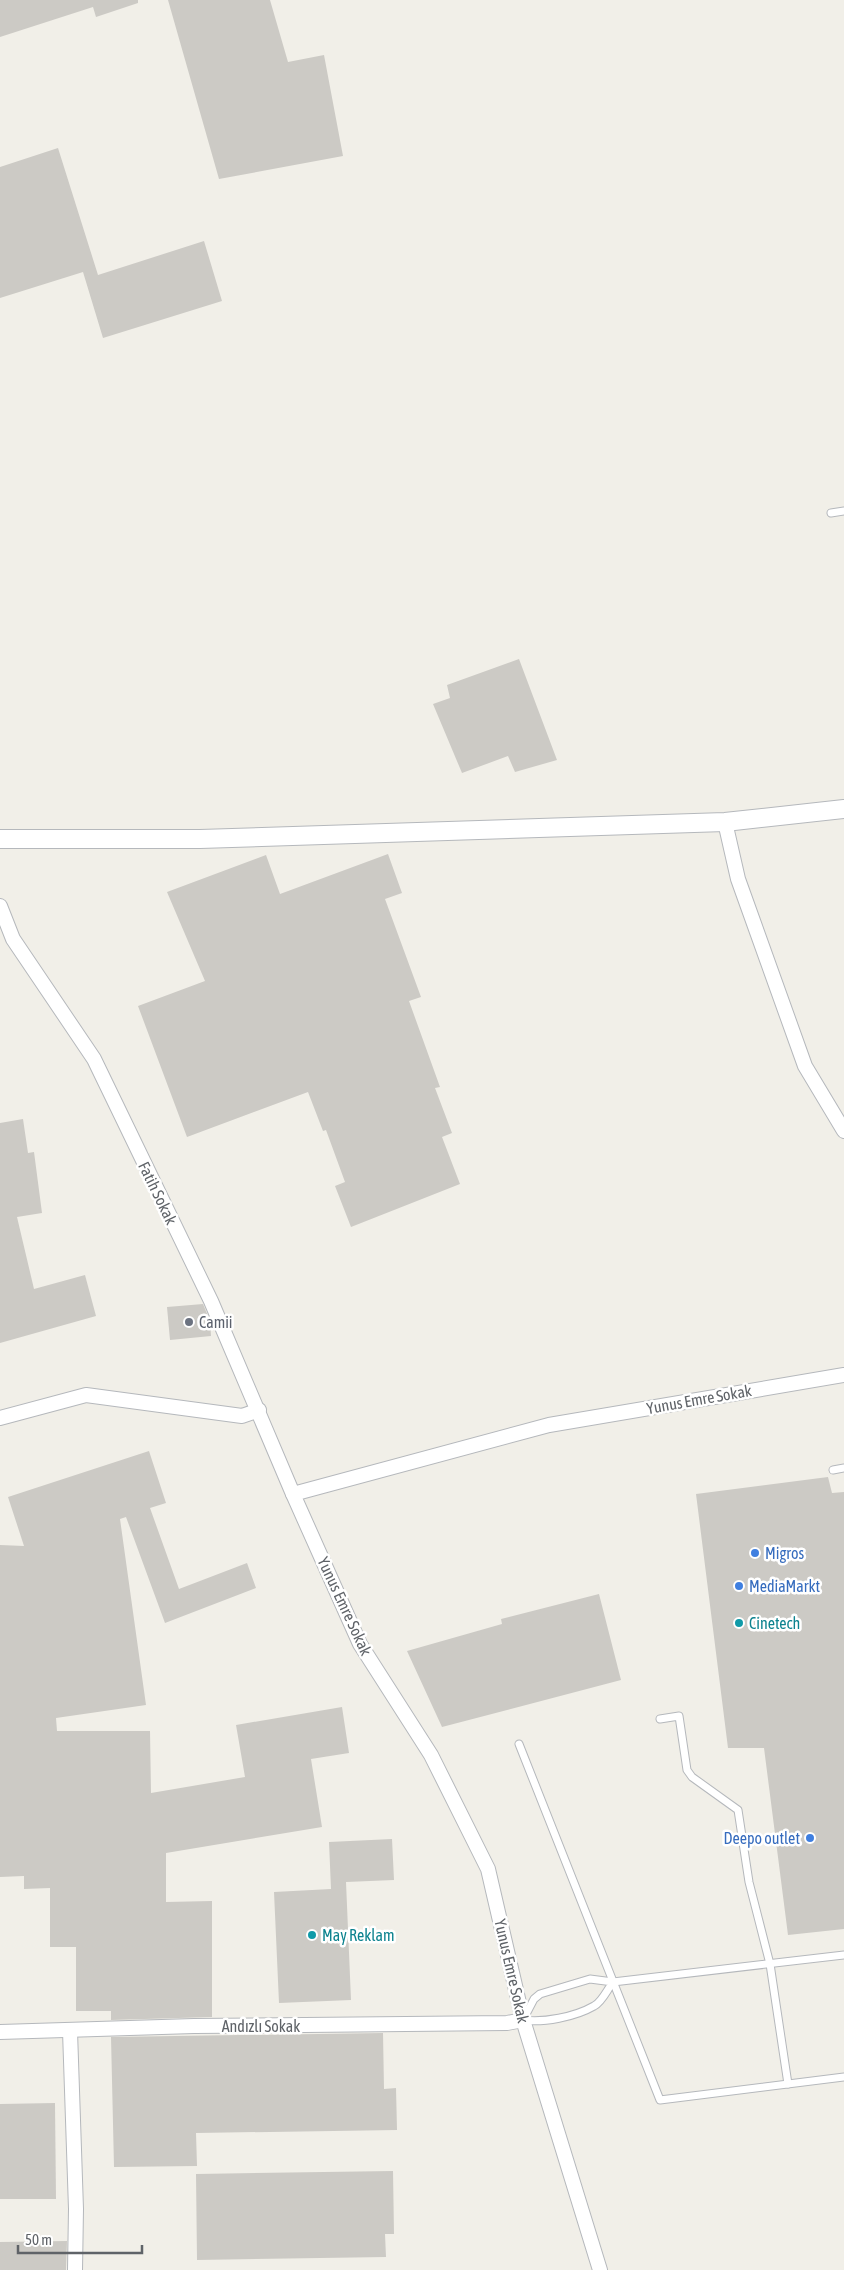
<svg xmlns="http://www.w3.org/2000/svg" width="844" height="2270" viewBox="0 0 844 2270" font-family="'Asap Condensed',sans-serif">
<rect width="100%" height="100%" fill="#f1efe8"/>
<g fill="#cccac5">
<polygon points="0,0 138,0 138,3 96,17 93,7 0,37"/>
<polygon points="168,0 270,0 288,62 324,55 343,156 219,179"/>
<polygon points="58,148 98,275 204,241 222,301 103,338 83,272 0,298 0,167"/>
<polygon points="519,659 557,760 515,772 508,756 462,773 433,704 450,698 447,685"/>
<polygon points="388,854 402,893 385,899 421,997 409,1001 440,1087 435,1088 452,1133 442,1137 460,1184 351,1227 335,1186 345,1182 326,1130 323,1131 308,1092 187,1137 138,1006 205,981 167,892 266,855 280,894"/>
<polygon points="23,1119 28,1153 34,1152 42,1213 17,1217 34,1289 85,1275 96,1316 0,1343 0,1123"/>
<polygon points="203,1304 210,1321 211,1336 170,1340 167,1307"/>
<polygon points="149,1451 166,1503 150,1508 179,1589 247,1563 256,1588 165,1623 126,1517 120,1519 146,1705 56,1718 57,1731 150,1731 151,1793 245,1777 236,1725 342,1707 349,1753 311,1759 322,1827 166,1853 166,1902 212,1901 212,2017 111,2020 111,2011 76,2011 76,1947 50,1947 50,1888 24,1889 24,1876 0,1877 0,1545 24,1546 8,1497"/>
<polygon points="828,1477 832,1493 844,1492 844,1929 788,1935 764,1748 728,1748 696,1494"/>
<polygon points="599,1594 621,1680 442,1727 407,1651 502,1624 501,1619"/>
<polygon points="392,1839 394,1880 346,1882 351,2000 279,2003 274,1892 331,1889 329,1842"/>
<polygon points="383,2033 384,2089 396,2088 397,2130 196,2133 197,2166 114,2167 111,2037"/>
<polygon points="55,2103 56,2199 0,2199 0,2104"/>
<polygon points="393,2171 394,2234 385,2234 386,2257 197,2260 196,2174"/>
<polygon points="67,2241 66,2270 0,2270 0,2242"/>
</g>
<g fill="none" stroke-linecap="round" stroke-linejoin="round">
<g stroke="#b5b8bc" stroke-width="9">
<g id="service">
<polyline points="831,513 844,511"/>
<polyline points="833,1470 844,1468"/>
<polyline points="660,1719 679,1716 687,1770 692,1777 738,1810 749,1882 770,1964 788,2084"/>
<polyline points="519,1744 660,2100 844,2077"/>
<path d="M613 1982C607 1990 602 2002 594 2006 575 2017 543 2023 523 2020L534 1999 540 1994 590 1979 613 1982 844 1955"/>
</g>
</g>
<g stroke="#b5b8bc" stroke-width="16">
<g id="minor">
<polyline points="725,822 738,879 805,1066 844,1131"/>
<polyline points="0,906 13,939 94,1059 211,1301 293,1494"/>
<polyline points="0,1418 86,1395 242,1416 259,1410"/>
<polyline points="70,2031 76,2209 75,2270"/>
<polyline points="0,2032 194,2026 507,2023 523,2020"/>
<polyline points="600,2270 523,2020 488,1869 431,1755 360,1644 293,1494 549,1425 844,1375"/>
</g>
</g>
<g stroke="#b5b8bc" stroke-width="20">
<polyline id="tertiary" points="0,839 200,839 725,822 844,809"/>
</g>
<use href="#service" stroke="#fff" stroke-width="7"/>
<use href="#minor" stroke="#fff" stroke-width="14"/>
<use href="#tertiary" stroke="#fff" stroke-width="18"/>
</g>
<circle fill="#6b7280" stroke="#fff" stroke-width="2" cx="189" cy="1322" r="5"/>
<g fill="#3f7fe0" stroke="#fff" stroke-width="2">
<circle cx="755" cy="1553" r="5"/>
<circle cx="739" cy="1586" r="5"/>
<circle cx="810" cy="1838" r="5"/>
</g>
<g fill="#0f9aa8" stroke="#fff" stroke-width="2">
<circle cx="739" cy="1623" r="5"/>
<circle cx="312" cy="1935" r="5"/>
</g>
<g text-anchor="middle" stroke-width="5" stroke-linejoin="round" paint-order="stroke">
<g font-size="16" fill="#5f6368" stroke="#fff">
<text transform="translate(158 1193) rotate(64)" y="6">Fatih Sokak</text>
<text transform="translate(699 1399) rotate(-10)" y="6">Yunus Emre Sokak</text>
<text transform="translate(345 1606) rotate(65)" y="6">Yunus Emre Sokak</text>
<text transform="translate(512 1971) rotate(77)" y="6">Yunus Emre Sokak</text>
<text x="261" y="2032">Andızlı Sokak</text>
</g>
<g font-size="16" fill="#5b616d" stroke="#fff" text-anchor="start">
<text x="199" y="1328">Camii</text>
</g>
<g font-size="16" fill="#366cbe" stroke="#fff" text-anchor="start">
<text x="765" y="1559">Migros</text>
<text x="749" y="1592">MediaMarkt</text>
<text x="800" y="1844" text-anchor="end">Deepo outlet</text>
</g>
<g font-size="16" fill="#0d838f" stroke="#fff" text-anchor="start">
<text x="749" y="1629">Cinetech</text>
<text x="322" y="1941">May Reklam</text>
</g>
</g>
<path d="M18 2245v8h124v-8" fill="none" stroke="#5f6368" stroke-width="2.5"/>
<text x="25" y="2245" font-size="15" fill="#5f6368" stroke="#ffffff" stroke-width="4" paint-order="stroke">50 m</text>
</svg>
